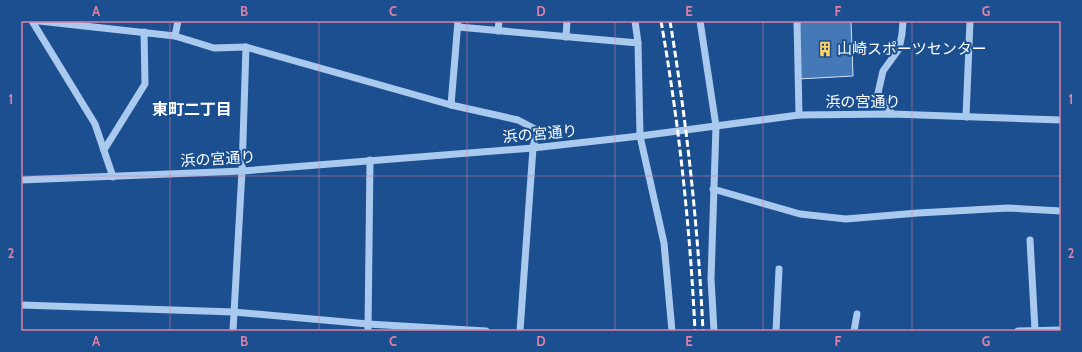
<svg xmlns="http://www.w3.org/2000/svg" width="1082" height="352" viewBox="0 0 1082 352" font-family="Cabin,'Noto Sans JP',sans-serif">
<rect width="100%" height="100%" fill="#1b4f8f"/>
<polygon fill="#4478b7" stroke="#cfe3fa" points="798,21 851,21 853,76 798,79"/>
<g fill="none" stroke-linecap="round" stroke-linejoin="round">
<g stroke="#a9c9ee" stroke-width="7">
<polyline points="32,21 95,124 113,177"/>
<polyline points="39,21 175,36 214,48 246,47 451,105 518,120 537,130 533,148 520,331"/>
<polyline points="635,21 638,43 640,136 664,243 672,331"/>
<polyline points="700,21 716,126 711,279 714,331"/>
<polyline points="797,21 799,115"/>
<polyline points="458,27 638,43"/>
<polyline points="498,31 499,21"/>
<polyline points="175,36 178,21"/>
<polyline points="566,37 567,21"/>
<polyline points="451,105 458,21"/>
<polyline points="892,114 878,93 883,71 899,49 902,34 903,21"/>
<polyline points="966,117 970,21"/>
<polyline points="104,150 145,84 144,32"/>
<polyline points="21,180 242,171 533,148 640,136 799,115 892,114 1061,120"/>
<polyline points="713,189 800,214 846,219 918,213 1008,208 1061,211"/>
<polyline points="1030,240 1035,330"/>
<polyline points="21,305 234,312 368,324 486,331"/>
<polyline points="233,331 242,171 246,47"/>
<polyline points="368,331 370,160"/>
<polyline points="776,331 779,269"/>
<polyline points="854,331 857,314"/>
<polyline points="1018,331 1061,330"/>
</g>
<g stroke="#fff" stroke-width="3" stroke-dasharray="7 3" stroke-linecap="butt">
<path d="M661 21C679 123 690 227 695 331"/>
<path d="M670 21C687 124 698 227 703 331"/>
</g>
</g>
<path fill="none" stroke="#dd80a5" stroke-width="1" stroke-opacity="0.55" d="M170 21V331M319 21V331M467 21V331M615 21V331M763 21V331M912 21V331M21 176H1061"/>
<defs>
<g id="building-bare" transform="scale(1.2)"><path d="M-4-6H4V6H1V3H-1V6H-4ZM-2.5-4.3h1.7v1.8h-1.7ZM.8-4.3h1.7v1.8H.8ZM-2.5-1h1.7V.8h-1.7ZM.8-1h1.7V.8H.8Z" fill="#ffd166" stroke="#1b4f8f" stroke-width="2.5" paint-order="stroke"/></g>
</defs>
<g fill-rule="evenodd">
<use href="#building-bare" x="825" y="49"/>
</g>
<g text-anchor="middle" stroke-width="4" stroke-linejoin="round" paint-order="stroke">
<g font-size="15" fill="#fff" stroke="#1b4f8f" text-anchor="start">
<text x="837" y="54">山崎スポーツセンター</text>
</g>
<g font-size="15" fill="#fff" stroke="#1b4f8f">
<text x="863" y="107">浜の宮通り</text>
<text transform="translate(540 134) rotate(-5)" y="5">浜の宮通り</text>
<text transform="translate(218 159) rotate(-3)" y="5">浜の宮通り</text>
</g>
<g font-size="16" font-weight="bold" fill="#fff" stroke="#1b4f8f">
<text x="192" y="115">東町二丁目</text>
</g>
</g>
<rect width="1082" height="352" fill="none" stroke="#1b4f8f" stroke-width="44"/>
<rect x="22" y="22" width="1038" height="308" fill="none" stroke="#dd80a5" stroke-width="1.5"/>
<g font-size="13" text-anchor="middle" font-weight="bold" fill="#dd80a5">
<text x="96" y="16">A</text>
<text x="244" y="16">B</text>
<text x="393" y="16">C</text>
<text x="541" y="16">D</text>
<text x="689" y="16">E</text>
<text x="838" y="16">F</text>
<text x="986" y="16">G</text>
<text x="11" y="104">1</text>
<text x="1071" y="104">1</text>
<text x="11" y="258">2</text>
<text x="1071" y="258">2</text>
<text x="96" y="346">A</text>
<text x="244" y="346">B</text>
<text x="393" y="346">C</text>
<text x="541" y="346">D</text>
<text x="689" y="346">E</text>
<text x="838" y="346">F</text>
<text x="986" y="346">G</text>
</g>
</svg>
